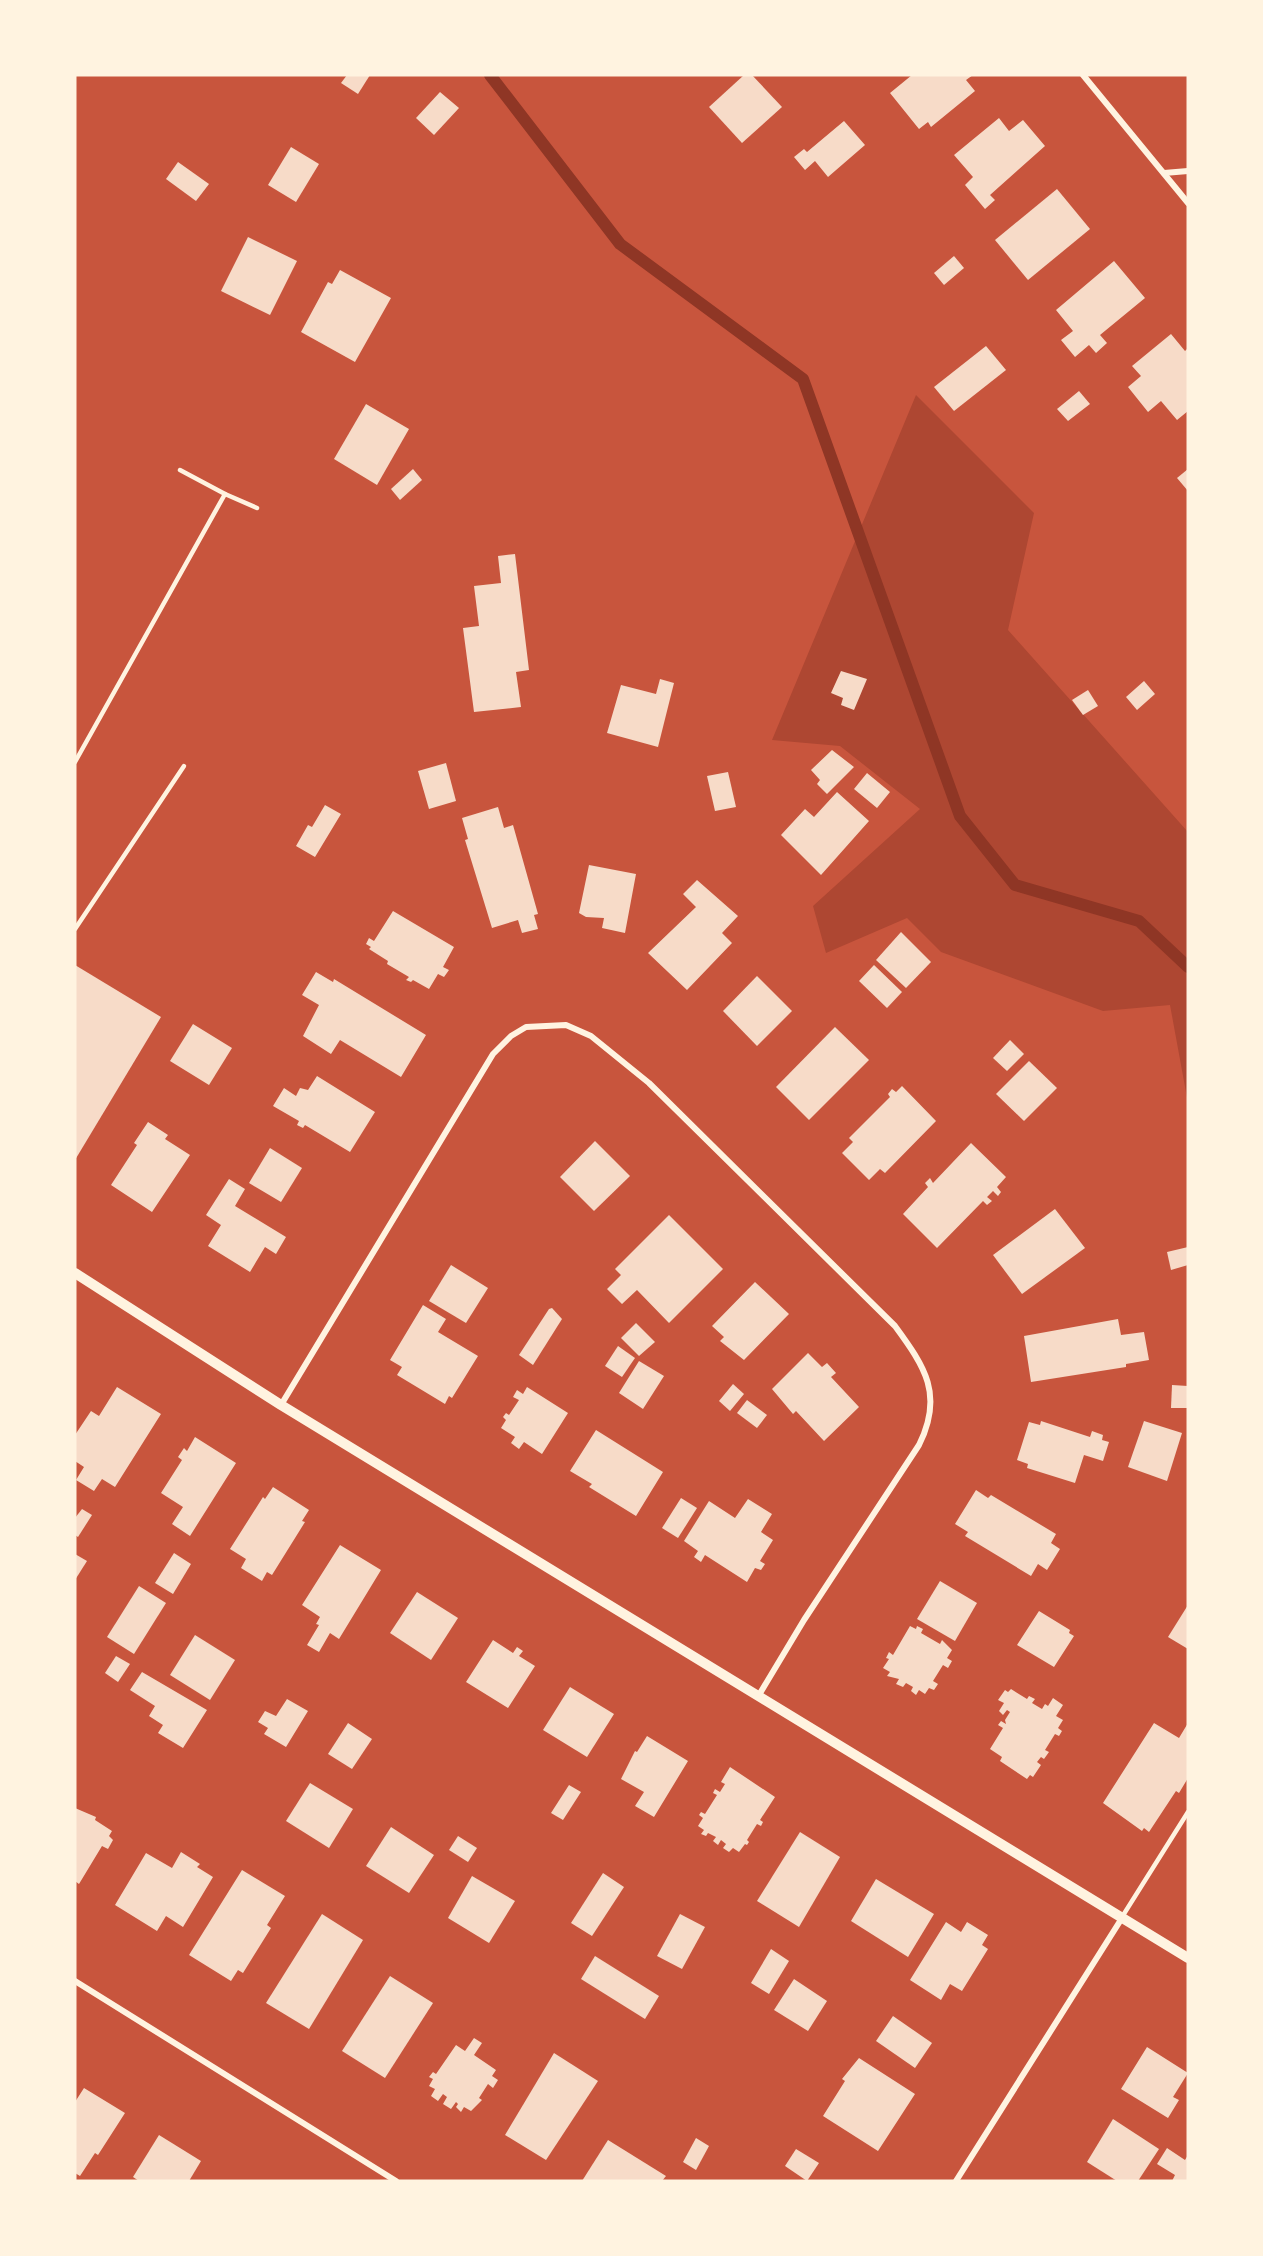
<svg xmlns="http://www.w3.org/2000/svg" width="1263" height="2256" viewBox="0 0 1263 2256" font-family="Lato,sans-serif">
<rect width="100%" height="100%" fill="#c8553d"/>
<polygon fill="#ae4732" points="916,395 1034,513 1008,630 1188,832 1188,1103 1170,1005 1103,1011 941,952 907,918 826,953 813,906 920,809 840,746 772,740"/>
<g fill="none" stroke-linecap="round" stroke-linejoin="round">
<polyline stroke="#8f3625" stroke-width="12" points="490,75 620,244 803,379 960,816 1015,885 1139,921 1188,967"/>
</g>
<g fill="#f7dbc8">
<polygon points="347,75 370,75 358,94 341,83"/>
<polygon points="744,75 752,75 782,107 742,143 709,107"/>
<polygon points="912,75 973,75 966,80 975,91 931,127 928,122 919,129 890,93"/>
<polygon points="440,92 459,108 434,135 416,118"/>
<polygon points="999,118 1009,131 1023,120 1045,146 990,195 995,200 985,209 965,185 973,177 954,155"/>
<polygon points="844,121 865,145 828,177 815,161 805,170 794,157 804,149 807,152"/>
<polygon points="291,147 319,164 296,202 268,185"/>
<polygon points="178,162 209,184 196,201 166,179"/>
<polygon points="1057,189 1090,229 1028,280 995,240"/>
<polygon points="248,237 297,261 270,315 221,291"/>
<polygon points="954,256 964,268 944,285 934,273"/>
<polygon points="1114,261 1145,298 1100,335 1107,343 1096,353 1089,345 1075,357 1061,340 1073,331 1056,310"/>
<polygon points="340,270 391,298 355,362 301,332 328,282 332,284"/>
<polygon points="1171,334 1185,351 1188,348 1188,411 1177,420 1161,401 1148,412 1128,387 1141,376 1132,366"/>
<polygon points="986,346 1006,370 954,411 934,387"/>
<polygon points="1079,391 1090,404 1068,421 1057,409"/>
<polygon points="366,404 409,429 377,485 334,459"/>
<polygon points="413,469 422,480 400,500 391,489"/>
<polygon points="1188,469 1188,491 1177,478"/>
<polygon points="515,554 529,670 516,672 521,707 474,712 463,628 479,626 474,586 501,583 498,556"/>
<polygon points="841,671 867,679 854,710 841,705 843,698 831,693"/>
<polygon points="660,679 674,683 658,747 607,733 621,685 656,694"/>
<polygon points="1144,681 1155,694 1137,710 1126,697"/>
<polygon points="1088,690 1098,706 1083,715 1072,700"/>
<polygon points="832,750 854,767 827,794 817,784 820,780 811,770"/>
<polygon points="446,763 456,801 429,809 418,771"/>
<polygon points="728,772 736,807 715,811 707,776"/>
<polygon points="867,773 890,792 877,808 854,789"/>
<polygon points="837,792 869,821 821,875 781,835 805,809 814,817"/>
<polygon points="325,805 341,814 315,857 296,846 308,825 312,827"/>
<polygon points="498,807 504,828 513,825 538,914 534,915 538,929 522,933 518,920 492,928 465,840 468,839 462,818"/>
<polygon points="589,865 636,874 625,933 602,928 604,918 586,917 579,913"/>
<polygon points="697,880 738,916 722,933 732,943 687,990 648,953 696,907 683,894"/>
<polygon points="393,911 454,947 443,967 449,970 444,977 438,974 429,989 413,980 411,982 406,980 409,977 387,964 388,961 369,949 371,947 366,944 369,938 374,941"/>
<polygon points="901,932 931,962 906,988 876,960"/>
<polygon points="75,965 161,1017 75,1160"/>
<polygon points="874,965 902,992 887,1008 859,981"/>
<polygon points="316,972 333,982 334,979 426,1035 401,1077 340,1040 331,1054 303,1036 319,1005 302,995"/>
<polygon points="757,976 792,1011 757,1046 723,1011"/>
<polygon points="193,1024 232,1048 209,1085 170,1061"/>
<polygon points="835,1027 869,1060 809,1120 776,1087"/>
<polygon points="1010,1040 1024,1054 1007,1071 993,1058"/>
<polygon points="1029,1061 1057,1088 1024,1121 996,1094"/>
<polygon points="317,1076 375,1112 350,1152 305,1125 303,1128 297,1125 299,1121 273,1106 284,1088 296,1096 300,1088 308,1090"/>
<polygon points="902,1086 936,1121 885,1173 880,1169 869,1180 842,1153 853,1142 849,1138 890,1097 888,1094 892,1089 896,1092"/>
<polygon points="148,1122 168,1135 165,1139 190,1155 152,1212 111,1185 137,1145 134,1143"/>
<polygon points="595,1141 630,1176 594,1211 560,1177"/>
<polygon points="971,1143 1006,1177 997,1187 1001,1192 998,1196 993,1191 987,1197 992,1201 987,1205 983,1201 937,1248 903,1214 928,1187 925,1183 930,1178 933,1183"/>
<polygon points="270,1148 302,1168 281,1202 249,1183"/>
<polygon points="229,1179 245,1189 235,1206 286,1237 276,1254 265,1247 250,1272 208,1246 221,1225 206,1215"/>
<polygon points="1055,1209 1085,1248 1022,1294 993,1255"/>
<polygon points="669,1215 723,1269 669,1323 637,1290 622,1304 607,1289 621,1275 615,1269"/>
<polygon points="1188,1247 1188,1265 1171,1270 1167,1252"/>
<polygon points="451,1265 488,1288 466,1323 429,1301"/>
<polygon points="755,1282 789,1314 744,1360 720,1341 724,1337 712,1326"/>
<polygon points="423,1305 446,1319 438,1332 478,1356 452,1398 449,1396 445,1404 397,1375 402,1367 390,1360"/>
<polygon points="552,1308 562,1319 533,1365 519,1355 549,1309"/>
<polygon points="1118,1319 1121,1335 1144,1332 1149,1360 1126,1364 1126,1367 1031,1382 1024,1336"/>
<polygon points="636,1323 655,1342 639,1356 621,1338"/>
<polygon points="618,1346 635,1358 622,1377 605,1366"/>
<polygon points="808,1353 822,1367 827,1363 836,1373 831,1377 859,1407 824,1441 796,1411 793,1414 772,1389"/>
<polygon points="639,1361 664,1376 643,1409 619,1393"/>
<polygon points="733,1384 744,1394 730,1411 719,1401"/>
<polygon points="1172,1385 1188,1386 1188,1408 1171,1408"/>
<polygon points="117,1387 161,1414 115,1487 102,1479 94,1491 76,1480 84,1467 75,1461 75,1435 91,1411 99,1416"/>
<polygon points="527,1387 568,1413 542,1454 524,1442 519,1449 511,1443 515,1437 501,1428 506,1420 503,1417 506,1413 509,1415 519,1400 513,1397 517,1390 523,1394"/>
<polygon points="747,1400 767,1415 757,1428 737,1413"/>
<polygon points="1041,1421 1090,1437 1092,1431 1103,1435 1102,1440 1109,1442 1103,1461 1084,1455 1075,1483 1027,1468 1028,1464 1017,1460 1029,1422 1040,1425"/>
<polygon points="1144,1421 1182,1433 1167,1481 1128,1467"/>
<polygon points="596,1430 663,1472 636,1516 589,1487 592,1484 570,1471"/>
<polygon points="195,1437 236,1463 190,1536 172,1524 183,1507 161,1493 182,1460 178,1457 184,1448 187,1451"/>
<polygon points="273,1487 309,1510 302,1521 305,1522 272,1575 267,1572 262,1581 241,1568 246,1559 230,1549 263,1497 265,1499"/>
<polygon points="976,1490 988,1498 991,1495 1056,1534 1051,1543 1060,1549 1047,1570 1038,1564 1031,1576 965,1536 968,1532 955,1524"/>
<polygon points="681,1498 697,1508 678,1538 662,1528"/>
<polygon points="748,1499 772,1514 761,1532 773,1540 760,1561 765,1564 761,1570 755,1568 747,1582 705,1555 701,1562 694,1557 698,1551 684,1541 709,1501 735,1518"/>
<polygon points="82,1509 92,1515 78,1537 75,1535 75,1518"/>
<polygon points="340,1545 381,1570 339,1639 330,1633 319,1652 307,1645 319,1625 316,1624 320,1617 302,1605"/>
<polygon points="174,1553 191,1564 173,1594 155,1583"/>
<polygon points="75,1554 87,1561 75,1580"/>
<polygon points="940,1581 977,1603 955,1641 917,1619"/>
<polygon points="139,1586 166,1603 134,1654 107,1637"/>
<polygon points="417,1592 458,1618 431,1660 390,1633"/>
<polygon points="1188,1605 1188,1649 1168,1637"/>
<polygon points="1039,1611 1070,1630 1069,1633 1074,1636 1054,1667 1017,1645"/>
<polygon points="910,1626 916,1629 917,1626 923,1629 921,1633 940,1644 942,1640 952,1650 947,1658 952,1661 948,1668 943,1665 933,1681 938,1684 934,1690 929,1688 925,1694 919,1690 916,1695 911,1691 913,1687 906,1683 903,1687 896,1684 899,1679 887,1676 890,1672 883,1668 889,1659 886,1658 889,1652 893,1655"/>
<polygon points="195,1635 235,1660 210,1700 170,1675"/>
<polygon points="493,1640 513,1653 517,1647 523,1651 519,1656 535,1666 508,1708 466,1682"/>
<polygon points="116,1656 130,1664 118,1682 105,1673"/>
<polygon points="142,1672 207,1710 183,1748 158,1733 163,1725 149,1716 155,1706 130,1690"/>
<polygon points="570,1687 614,1714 587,1757 543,1730"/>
<polygon points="1011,1689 1027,1699 1029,1696 1035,1699 1032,1703 1042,1709 1045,1704 1048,1706 1053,1698 1063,1705 1056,1716 1063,1720 1058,1728 1062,1731 1059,1736 1055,1734 1045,1750 1049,1752 1044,1759 1041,1757 1037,1762 1041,1765 1033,1777 1030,1775 1027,1779 1000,1761 1002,1757 990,1749 1003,1728 998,1725 1001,1721 1006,1724 1005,1720 1010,1712 1007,1710 1003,1715 999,1711 1004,1703 998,1700 1005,1690 1008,1692"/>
<polygon points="287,1699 308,1711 286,1747 264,1734 268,1728 258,1722 265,1711 276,1716"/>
<polygon points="348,1723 372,1739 352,1769 328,1754"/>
<polygon points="1154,1723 1179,1738 1188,1723 1188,1778 1179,1793 1176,1791 1149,1832 1144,1828 1142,1831 1103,1803"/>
<polygon points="647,1736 688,1761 654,1817 635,1806 644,1792 621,1779 635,1751 637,1752"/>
<polygon points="730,1767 775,1797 760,1820 763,1822 761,1826 757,1824 747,1840 749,1842 747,1845 745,1844 739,1852 733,1848 729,1852 723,1848 726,1844 721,1840 718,1845 713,1841 716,1837 708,1833 706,1836 701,1834 704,1830 698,1826 703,1818 699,1815 701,1812 705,1814 717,1795 713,1793 715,1789 720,1792 725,1784 721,1782"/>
<polygon points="310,1783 353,1809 329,1848 286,1821"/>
<polygon points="569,1785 581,1792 563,1820 551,1813"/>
<polygon points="75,1808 96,1817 95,1820 112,1831 109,1836 113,1840 108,1849 102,1846 79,1884 75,1881"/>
<polygon points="391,1827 434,1855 409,1893 366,1866"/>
<polygon points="800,1832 840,1857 799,1927 757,1901"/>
<polygon points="458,1836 477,1848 468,1862 449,1850"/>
<polygon points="181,1852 200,1864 197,1867 213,1877 183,1927 166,1916 157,1931 115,1905 146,1853 172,1868"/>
<polygon points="242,1870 285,1896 267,1925 271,1928 243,1973 238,1970 231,1981 189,1955"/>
<polygon points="603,1873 624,1887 592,1936 571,1923"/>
<polygon points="472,1876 515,1901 489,1943 448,1918"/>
<polygon points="876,1879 934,1914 908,1957 851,1921"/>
<polygon points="322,1914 363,1940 309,2029 266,2003"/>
<polygon points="680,1914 705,1927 682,1969 657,1956"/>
<polygon points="946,1922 961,1932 967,1922 988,1935 982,1945 988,1949 962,1991 950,1984 941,2000 910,1980"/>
<polygon points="771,1949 789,1961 769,1994 751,1983"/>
<polygon points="595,1956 659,1996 645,2019 581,1979"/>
<polygon points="390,1976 433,2003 385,2078 342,2051"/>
<polygon points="794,1979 827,2001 808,2031 774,2010"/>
<polygon points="893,2016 932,2043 915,2068 876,2041"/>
<polygon points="474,2038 482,2043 474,2055 496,2070 492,2076 498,2080 493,2088 488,2084 479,2098 482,2100 471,2111 464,2107 461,2112 456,2107 458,2104 456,2102 451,2109 443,2104 447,2097 443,2094 438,2101 431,2096 435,2089 429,2086 433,2079 429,2077 433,2072 436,2074 456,2045 465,2051"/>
<polygon points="1147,2047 1188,2073 1173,2097 1179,2100 1168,2118 1121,2089"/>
<polygon points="554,2053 598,2081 546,2160 505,2135"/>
<polygon points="859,2058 915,2094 878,2151 823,2116 845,2081 842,2079"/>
<polygon points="84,2088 125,2113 98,2155 95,2153 80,2176 75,2173 75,2102"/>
<polygon points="1113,2119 1159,2149 1138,2181 1117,2181 1087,2162"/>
<polygon points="159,2135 201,2161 189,2181 139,2181 133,2177"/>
<polygon points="696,2138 709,2146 696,2170 683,2162"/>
<polygon points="608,2140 666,2176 662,2181 582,2181"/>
<polygon points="1167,2148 1185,2160 1188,2155 1188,2181 1172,2181 1175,2175 1157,2164"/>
<polygon points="796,2149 819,2163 807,2181 785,2166"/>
</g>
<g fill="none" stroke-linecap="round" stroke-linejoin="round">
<g stroke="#fff3e0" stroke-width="4.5">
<polyline points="180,470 225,494 257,508"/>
<polyline points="75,762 225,494"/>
<polyline points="75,929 184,766"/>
<polyline points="1122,1917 1188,1812"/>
</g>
<g stroke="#fff3e0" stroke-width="6">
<polyline points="1083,75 1188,203"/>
<polyline points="1164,173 1188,171"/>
<path d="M281 1405 493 1054 511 1036 526 1027 566 1025 591 1036 649 1083 895 1326C925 1367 944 1395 919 1445L804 1620 759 1695"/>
<polyline points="75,1981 396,2181"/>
<polyline points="956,2181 1122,1918"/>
</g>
<polyline stroke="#fff3e0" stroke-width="10" points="75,1273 281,1405 1188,1958"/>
</g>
<rect width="1263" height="2256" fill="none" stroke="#fff3e0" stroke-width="153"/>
</svg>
